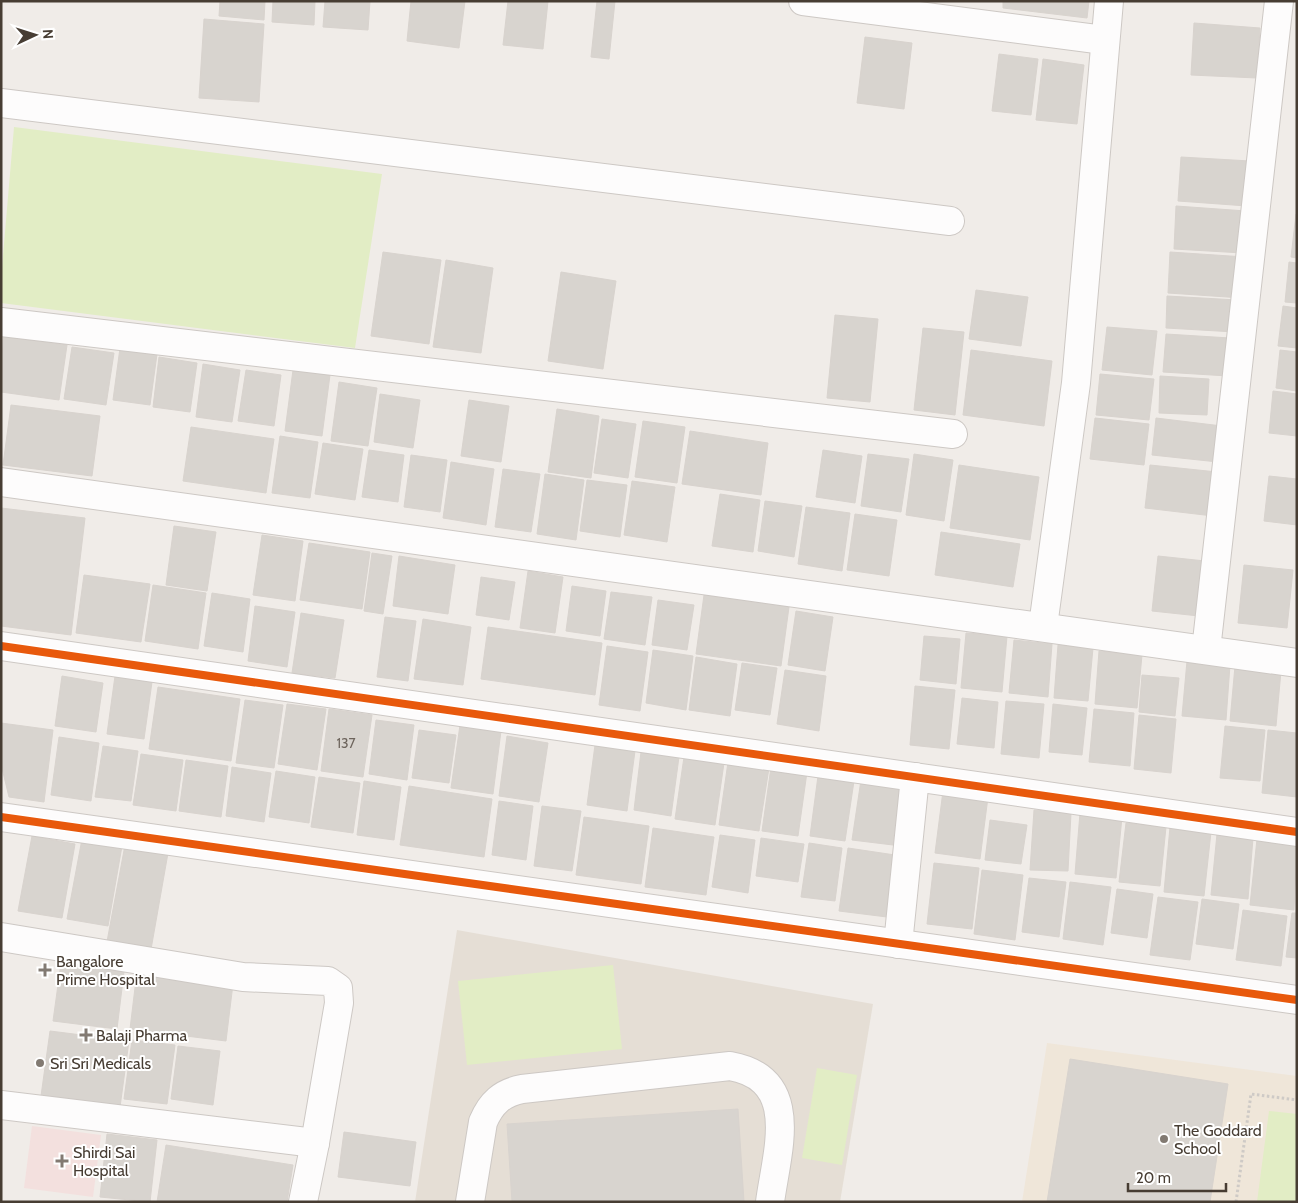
<svg xmlns="http://www.w3.org/2000/svg" width="1298" height="1203" viewBox="0 0 1298 1203" font-family="Cabin,sans-serif">
<rect width="100%" height="100%" fill="#f0ece8"/>
<polygon fill="#e5ded5" points="457,930 873,1004 840,1202 415,1202"/>
<polygon fill="#efe6d9" points="1047,1043 1297,1076 1297,1202 1022,1202"/>
<polygon fill="#f3e0de" points="32,1126 101,1135 93,1197 24,1188"/>
<g fill="#e2edc5">
<polygon points="14,127 382,174 355,348 1,303 1,279"/>
<polygon points="613,965 622,1049 467,1065 458,981"/>
<polygon points="817,1068 857,1075 842,1165 802,1158"/>
<polygon points="1269,1111 1297,1114 1297,1202 1257,1202"/>
</g>
<g fill="#d8d4cf" stroke="#d8d3ce">
<polygon points="220,1 265,1 264,20 219,16"/>
<polygon points="273,1 315,1 314,25 272,22"/>
<polygon points="325,1 370,1 368,30 323,27"/>
<polygon points="411,1 465,1 459,48 407,41"/>
<polygon points="508,1 548,1 543,49 503,45"/>
<polygon points="597,1 615,1 609,59 591,57"/>
<polygon points="1003,1 1089,1 1087,18 1003,8"/>
<polygon points="204,19 264,24 259,102 199,98"/>
<polygon points="1194,23 1260,28 1257,78 1191,75"/>
<polygon points="865,37 912,43 904,109 857,103"/>
<polygon points="999,54 1038,59 1031,115 992,111"/>
<polygon points="1043,59 1084,65 1077,124 1036,120"/>
<polygon points="1181,157 1250,161 1247,206 1178,201"/>
<polygon points="1176,206 1246,211 1243,253 1174,249"/>
<polygon points="1296,214 1297,214 1297,258 1291,257"/>
<polygon points="383,252 441,260 429,344 371,336"/>
<polygon points="1170,252 1245,257 1242,298 1168,293"/>
<polygon points="446,260 493,268 481,353 433,347"/>
<polygon points="1289,262 1297,263 1297,303 1285,302"/>
<polygon points="561,272 616,281 603,369 548,361"/>
<polygon points="976,290 1028,297 1021,346 969,339"/>
<polygon points="1167,296 1237,300 1235,332 1166,328"/>
<polygon points="1283,306 1297,308 1297,348 1278,346"/>
<polygon points="835,315 878,319 870,402 827,398"/>
<polygon points="1107,327 1157,331 1152,375 1102,370"/>
<polygon points="923,328 964,332 955,415 914,410"/>
<polygon points="1166,334 1230,338 1228,376 1163,372"/>
<polygon points="3,336 67,345 59,400 1,392"/>
<polygon points="72,347 114,353 106,405 64,399"/>
<polygon points="120,348 157,354 150,405 113,400"/>
<polygon points="971,350 1052,361 1044,426 963,415"/>
<polygon points="1280,350 1297,352 1297,391 1276,388"/>
<polygon points="159,357 197,363 190,412 153,407"/>
<polygon points="203,364 240,370 232,422 196,417"/>
<polygon points="246,370 281,375 274,426 238,421"/>
<polygon points="293,370 330,375 322,436 285,431"/>
<polygon points="1100,374 1154,379 1149,420 1096,415"/>
<polygon points="1160,376 1209,379 1207,415 1159,413"/>
<polygon points="339,382 377,388 368,446 331,441"/>
<polygon points="1273,391 1297,394 1297,436 1269,433"/>
<polygon points="380,394 420,400 413,448 374,442"/>
<polygon points="469,400 509,406 501,462 461,456"/>
<polygon points="11,405 100,416 92,476 3,465"/>
<polygon points="557,409 599,416 591,478 548,472"/>
<polygon points="1095,418 1149,424 1144,465 1090,459"/>
<polygon points="1156,418 1222,426 1218,462 1152,455"/>
<polygon points="602,419 636,424 628,478 594,473"/>
<polygon points="643,421 685,427 677,483 635,477"/>
<polygon points="191,427 274,439 266,493 183,481"/>
<polygon points="690,431 768,443 761,495 682,484"/>
<polygon points="280,436 318,442 310,498 272,493"/>
<polygon points="323,443 363,449 355,500 315,494"/>
<polygon points="369,450 404,455 398,502 362,497"/>
<polygon points="823,450 862,456 855,503 816,497"/>
<polygon points="868,454 909,459 901,512 861,506"/>
<polygon points="914,454 953,460 944,521 906,515"/>
<polygon points="411,455 447,460 440,512 404,507"/>
<polygon points="451,462 494,469 486,525 443,518"/>
<polygon points="959,465 1039,477 1030,540 950,528"/>
<polygon points="1150,465 1217,472 1213,516 1145,508"/>
<polygon points="503,469 540,474 531,532 495,527"/>
<polygon points="545,474 584,480 576,540 537,534"/>
<polygon points="1269,476 1297,479 1297,525 1264,521"/>
<polygon points="587,480 627,485 620,537 580,531"/>
<polygon points="632,481 675,487 667,542 624,535"/>
<polygon points="720,494 760,500 753,552 712,546"/>
<polygon points="765,501 802,506 794,557 758,551"/>
<polygon points="806,507 850,513 842,571 798,564"/>
<polygon points="1,508 85,518 71,635 1,626"/>
<polygon points="855,514 897,520 889,576 847,570"/>
<polygon points="174,526 216,532 207,591 166,585"/>
<polygon points="941,532 1020,544 1013,587 935,575"/>
<polygon points="262,535 303,541 295,601 253,595"/>
<polygon points="309,543 370,552 362,609 300,600"/>
<polygon points="372,553 392,556 383,614 364,611"/>
<polygon points="399,556 455,565 448,614 393,606"/>
<polygon points="1158,556 1205,561 1199,616 1152,611"/>
<polygon points="1244,565 1293,570 1287,628 1238,623"/>
<polygon points="528,571 563,577 555,633 520,628"/>
<polygon points="84,575 150,584 141,642 76,633"/>
<polygon points="481,577 515,582 509,620 476,615"/>
<polygon points="153,585 206,593 198,649 145,641"/>
<polygon points="572,586 606,591 600,636 566,631"/>
<polygon points="611,592 652,597 645,645 604,639"/>
<polygon points="212,593 250,599 243,652 204,646"/>
<polygon points="704,595 789,607 781,666 696,654"/>
<polygon points="658,600 694,605 687,650 652,645"/>
<polygon points="255,606 295,612 287,667 248,661"/>
<polygon points="796,611 833,617 825,671 788,665"/>
<polygon points="301,613 344,620 335,678 292,673"/>
<polygon points="385,617 416,621 408,681 377,677"/>
<polygon points="423,619 471,627 463,685 414,679"/>
<polygon points="488,627 602,643 595,695 481,679"/>
<polygon points="966,633 1007,636 1002,692 961,688"/>
<polygon points="924,636 960,639 956,684 920,680"/>
<polygon points="1014,640 1052,644 1048,697 1009,693"/>
<polygon points="1058,645 1093,648 1088,701 1054,698"/>
<polygon points="607,646 648,652 640,711 599,705"/>
<polygon points="653,650 693,656 686,710 646,703"/>
<polygon points="1099,651 1142,655 1137,708 1095,704"/>
<polygon points="696,657 737,664 730,716 689,710"/>
<polygon points="1187,661 1230,665 1226,720 1182,716"/>
<polygon points="742,663 777,668 770,715 735,710"/>
<polygon points="1235,666 1281,671 1276,726 1230,721"/>
<polygon points="785,670 826,676 819,731 777,724"/>
<polygon points="1142,675 1179,678 1175,716 1139,712"/>
<polygon points="62,676 103,683 96,732 55,726"/>
<polygon points="115,676 152,682 144,739 107,734"/>
<polygon points="915,686 955,690 949,749 910,745"/>
<polygon points="158,687 240,699 231,761 149,749"/>
<polygon points="962,698 998,702 994,748 957,744"/>
<polygon points="245,700 283,705 274,768 236,763"/>
<polygon points="1006,701 1044,704 1039,758 1001,754"/>
<polygon points="287,704 326,709 317,770 278,764"/>
<polygon points="1053,704 1087,708 1082,755 1049,752"/>
<polygon points="329,709 372,715 363,777 321,771"/>
<polygon points="1094,709 1134,713 1130,766 1089,762"/>
<polygon points="1139,715 1176,719 1171,773 1134,769"/>
<polygon points="376,720 414,725 407,780 369,774"/>
<polygon points="1,723 53,730 44,802 9,797 1,764"/>
<polygon points="460,725 501,731 493,794 451,788"/>
<polygon points="1225,726 1265,730 1260,781 1220,778"/>
<polygon points="419,730 456,735 449,783 412,778"/>
<polygon points="1268,730 1297,733 1297,797 1262,793"/>
<polygon points="507,736 548,743 539,802 499,796"/>
<polygon points="59,737 99,743 91,801 51,795"/>
<polygon points="595,745 635,751 627,811 587,805"/>
<polygon points="103,746 138,751 131,801 95,797"/>
<polygon points="641,752 679,757 671,816 634,810"/>
<polygon points="141,754 183,760 176,811 133,805"/>
<polygon points="684,757 724,763 715,825 675,819"/>
<polygon points="186,760 228,766 221,817 179,811"/>
<polygon points="728,762 769,768 759,831 719,825"/>
<polygon points="232,767 271,773 264,822 226,816"/>
<polygon points="771,767 807,772 798,836 762,831"/>
<polygon points="276,771 315,777 309,823 269,817"/>
<polygon points="818,776 854,781 845,841 810,836"/>
<polygon points="319,777 360,783 353,833 311,827"/>
<polygon points="861,780 902,785 893,845 852,840"/>
<polygon points="364,781 401,787 394,840 357,835"/>
<polygon points="409,786 492,799 484,857 400,845"/>
<polygon points="943,791 988,797 980,859 935,853"/>
<polygon points="499,801 533,806 526,860 492,855"/>
<polygon points="542,806 581,811 572,871 534,866"/>
<polygon points="1034,810 1071,813 1068,871 1030,870"/>
<polygon points="1080,813 1122,817 1116,878 1075,874"/>
<polygon points="584,817 649,826 641,884 576,875"/>
<polygon points="990,820 1027,825 1021,864 985,860"/>
<polygon points="1126,823 1166,827 1160,886 1119,882"/>
<polygon points="1170,827 1211,832 1204,896 1164,892"/>
<polygon points="653,828 714,837 706,895 645,887"/>
<polygon points="1217,834 1253,838 1248,899 1211,895"/>
<polygon points="720,835 755,840 748,893 712,887"/>
<polygon points="32,836 75,844 62,918 18,911"/>
<polygon points="761,838 804,844 798,882 756,876"/>
<polygon points="82,839 122,846 108,926 67,919"/>
<polygon points="1257,839 1297,843 1294,910 1250,905"/>
<polygon points="809,843 842,848 835,901 801,897"/>
<polygon points="125,845 168,853 150,955 106,947"/>
<polygon points="848,848 895,855 887,917 839,911"/>
<polygon points="934,863 979,868 972,929 927,924"/>
<polygon points="982,870 1023,875 1015,940 974,934"/>
<polygon points="1029,878 1066,882 1059,937 1022,932"/>
<polygon points="1070,882 1111,887 1103,945 1063,939"/>
<polygon points="1117,889 1153,894 1147,938 1111,933"/>
<polygon points="1158,897 1198,902 1190,960 1150,955"/>
<polygon points="1202,899 1239,904 1233,949 1196,944"/>
<polygon points="1243,910 1287,916 1281,966 1236,960"/>
<polygon points="1292,913 1297,913 1297,958 1286,957"/>
<polygon points="61,963 124,972 117,1029 53,1021"/>
<polygon points="137,971 233,984 226,1041 130,1029"/>
<polygon points="50,1031 129,1041 120,1107 41,1096"/>
<polygon points="132,1040 175,1045 167,1104 124,1099"/>
<polygon points="178,1046 220,1051 213,1105 171,1099"/>
<polygon points="1070,1059 1228,1084 1210,1202 1047,1202"/>
<polygon points="738,1109 744,1202 512,1202 507,1124"/>
<polygon points="344,1132 416,1142 410,1186 338,1177"/>
<polygon points="107,1134 157,1140 150,1202 100,1197"/>
<polygon points="166,1145 293,1165 287,1202 157,1202"/>
</g>
<g fill="none" stroke-linecap="round" stroke-linejoin="round">
<g stroke="#cdc8c4" stroke-width="30">
<g id="minor">
<polyline points="803,1 1104,40"/>
<polyline points="1,103 950,221"/>
<polyline points="1,322 953,434"/>
<polyline points="1,482 1297,663"/>
<polyline points="1043,626 1076,383 1109,1"/>
<polyline points="1,646 1297,832"/>
<polyline points="1206,650 1279,1"/>
<polyline points="1,817 1297,1000"/>
<polyline points="1,937 243,977 328,981 338,988 339,1003 315,1143 303,1202"/>
<polyline points="898,944 915,777"/>
<polyline points="1,1105 315,1143"/>
<path d="M470 1202 483 1122C491 1103 502 1093 522 1089L730 1066C802 1079 777 1150 770 1202"/>
</g>
</g>
<polyline stroke="#cecac6" stroke-width="3" stroke-dasharray="2.5 2.5" stroke-linecap="butt" points="1236,1202 1251,1094 1297,1100"/>
<use href="#minor" stroke="#fdfcfc" stroke-width="28"/>
<g stroke="#fff" stroke-width="11">
<g id="cycleway">
<polyline points="1,646 1297,832"/>
<polyline points="1,817 1297,1000"/>
</g>
</g>
<use href="#cycleway" stroke="#e8590c" stroke-width="8"/>
</g>
<g fill="#827a72" stroke="#fff" stroke-width="2">
<path d="M42.5 962.5h5v5h5v5h-5v5h-5v-5h-5v-5h5z"/>
<path d="M83.5 1027.5h5v5h5v5h-5v5h-5v-5h-5v-5h5z"/>
<circle cx="40" cy="1063" r="5"/>
<circle cx="1164" cy="1139" r="5"/>
<path d="M59.5 1153.5h5v5h5v5h-5v5h-5v-5h-5v-5h5z"/>
</g>
<g text-anchor="middle" stroke-width="4" stroke-linejoin="round" paint-order="stroke">
<g font-size="14" fill="#6d645c">
<text x="346" y="748">137</text>
</g>
<g font-size="16" fill="#473d33" stroke="#fff" text-anchor="start">
<text x="56" y="967">Bangalore<tspan x="56" dy="18">Prime Hospital</tspan></text>
<text x="96" y="1041">Balaji Pharma</text>
<text x="50" y="1069">Sri Sri Medicals</text>
<text x="1174" y="1136">The Goddard<tspan x="1174" dy="18">School</tspan></text>
<text x="73" y="1158">Shirdi Sai<tspan x="73" dy="18">Hospital</tspan></text>
</g>
</g>
<rect width="1298" height="1203" fill="none" stroke="#473d33" stroke-width="5"/>
<g transform="translate(35 35) rotate(86)" stroke="#ffffff" stroke-width="4" paint-order="stroke">
<path d="M0-4L9 19L0 12L-9 19Z" fill="#473d33"/>
<text y="-8" font-size="14" font-weight="bold" text-anchor="middle" fill="#473d33">N</text>
</g>
<path d="M1128 1183v8h98v-8" fill="none" stroke="#473d33" stroke-width="2.5"/>
<text x="1136" y="1183" font-size="15" fill="#473d33" stroke="#ffffff" stroke-width="4" paint-order="stroke">20 m</text>
</svg>
